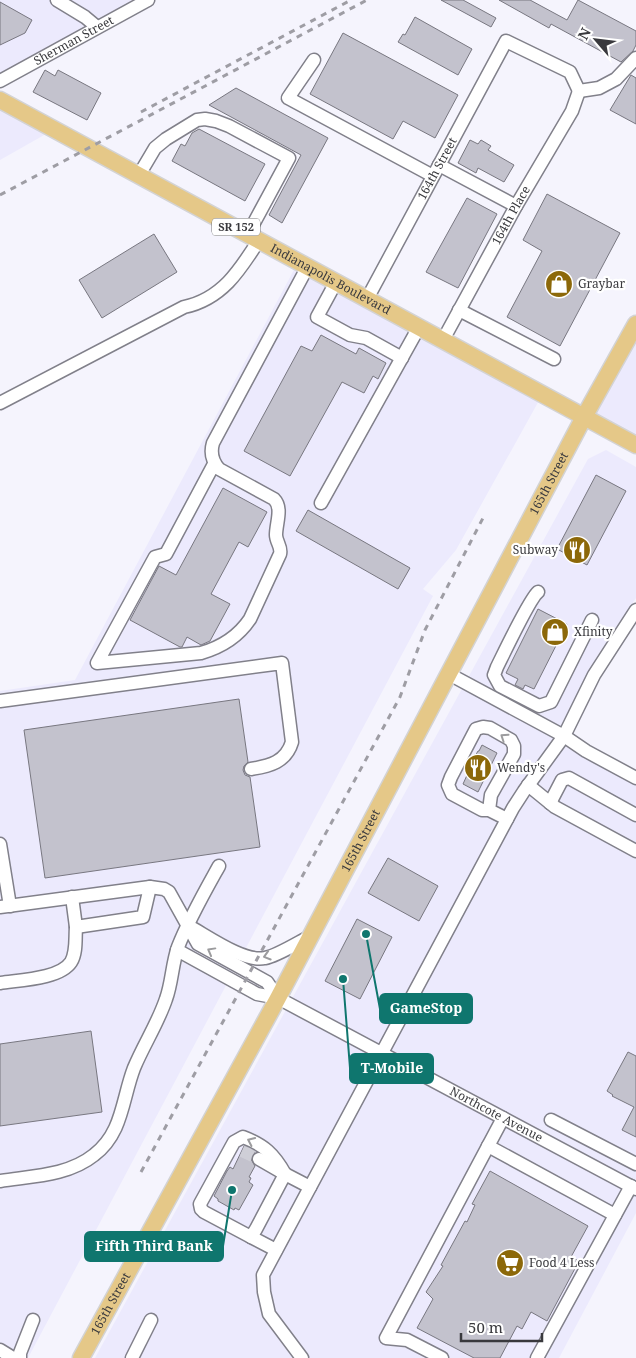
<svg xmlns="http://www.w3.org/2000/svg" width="636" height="1358" viewBox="0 0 636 1358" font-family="'Noto Serif',serif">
<rect width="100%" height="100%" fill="#f5f4fd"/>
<g fill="#eceafd">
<polygon points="0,0 141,0 0,78"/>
<polygon points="0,102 53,130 0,160"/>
<polygon points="296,266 541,397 456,550 423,589 433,596 28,1358 0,1358 0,691 75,680"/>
<polygon points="636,334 636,440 591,416"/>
<polygon points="606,450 636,467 636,598 596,658 555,741 636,784 636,1213 559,1358 95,1358 588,459"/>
</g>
<g fill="#c3c2cd" stroke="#787780">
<polygon points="441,0 463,0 496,18 491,27"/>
<polygon points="499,0 530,0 567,20 578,0 636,31 636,45 633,51 621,62 551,24 549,28"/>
<polygon points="0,2 32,20 25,33 0,45"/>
<polygon points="415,17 472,49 458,75 398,42 403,34 405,35"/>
<polygon points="343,33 458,95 435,138 403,121 393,139 310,94"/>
<polygon points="45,70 55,76 58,70 101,93 87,120 33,92"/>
<polygon points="631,75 636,78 636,124 610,110"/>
<polygon points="236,88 328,138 282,223 269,215 301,155 209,105"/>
<polygon points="199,129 265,164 245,201 172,161 181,144 185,146 192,133"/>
<polygon points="470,140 478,144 481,140 491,146 488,150 514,165 504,182 478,168 476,173 458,163"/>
<polygon points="547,194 620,233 560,346 507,317 542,251 523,240"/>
<polygon points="467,198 497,214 458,288 426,272"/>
<polygon points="154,234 177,272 102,318 79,280"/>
<polygon points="321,335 356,354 359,348 386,363 378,379 373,376 364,393 342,382 290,476 244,451 301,346 312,351"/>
<polygon points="596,475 626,491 587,565 557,549"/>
<polygon points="223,488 267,512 248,547 239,542 211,594 230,604 210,641 201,645 187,637 182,647 180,647 130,620 159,566 176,575"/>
<polygon points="308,510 410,568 398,589 296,531"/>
<polygon points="538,609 567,624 534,689 525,685 523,689 515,685 518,679 506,673"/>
<polygon points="239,699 248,762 244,766 243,770 245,775 250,777 260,847 45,878 24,730"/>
<polygon points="482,745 497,753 478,792 463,784 468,773 466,772 478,751 479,751"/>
<polygon points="388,858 438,886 419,921 368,893"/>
<polygon points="357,919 392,937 360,999 325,981"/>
<polygon points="91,1031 102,1112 0,1126 0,1044"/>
<polygon points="628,1052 636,1056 636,1137 622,1130 634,1107 612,1096 613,1095 607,1091"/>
<polygon points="244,1146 255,1152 251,1159 255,1166 249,1177 251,1178 249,1182 253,1185 239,1210 235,1208 234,1210 218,1201 218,1199 214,1196 227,1171 230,1167 233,1169"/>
<polygon points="490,1171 588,1226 571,1257 579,1261 547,1321 531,1312 522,1329 517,1326 500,1358 474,1358 417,1328 433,1299 426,1292 443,1266 441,1265 465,1221 467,1222 475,1205 472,1204"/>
</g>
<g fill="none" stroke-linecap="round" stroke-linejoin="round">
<polyline stroke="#cfcfd7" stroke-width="12" stroke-dasharray="12 6" stroke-linecap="butt" points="242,1151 259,1159"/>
<g stroke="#81808a" stroke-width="15">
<g id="minor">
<polyline points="57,0 85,17 97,27"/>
<polyline points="314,60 288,98 433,176"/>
<path id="s1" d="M0 81 148 0"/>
<polyline points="579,91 599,88 616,79 636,58"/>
<polyline points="439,165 516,206"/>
<polyline points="139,175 155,148 166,139 197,120 205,119 216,121 229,126 289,158 248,234"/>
<polyline points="336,282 317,317 350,335 366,338 402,358"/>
<path id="s2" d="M367 299 506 41 570 72 579 91"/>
<polyline points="459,310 554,359"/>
<path id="s3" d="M443 340 516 206 572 111 579 91"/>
<path d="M0 403 184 307C222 299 240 270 259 240"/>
<path d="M214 464 166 554 155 557 97 663 201 653C222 647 238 637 250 619L280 554C282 547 276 542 276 535 276 523 283 508 274 499L219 469C212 461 210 453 213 443L308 266"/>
<polyline points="321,503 419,327"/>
<path d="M538 592C530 598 503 655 497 667L494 675 500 686 539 706 551 702 592 620"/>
<polyline points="449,674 564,736 586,751 636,778"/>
<path d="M0 701 282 663 292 742C286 762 270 766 251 769"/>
<polyline points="528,785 555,807 636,851"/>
<polyline points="550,803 562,780 569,778 636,815"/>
<polyline points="489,810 491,795 514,754 514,746 511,740 490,728 483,727 476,729 451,777 448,785 452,794 482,810 489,810 507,819"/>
<polyline points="0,844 10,906"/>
<polyline points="72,897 76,927 143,917 150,887"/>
<polyline points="0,907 150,887 164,889 169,892 198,944 267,982 278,998"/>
<path d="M187 925C206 935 244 963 265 958 277 956 299 942 311 936"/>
<path id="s4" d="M177 950 257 994 278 998 636 1189"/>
<path d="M0 983C19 980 60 979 71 962 77 952 75 938 76 927"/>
<polyline points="551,1120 636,1164"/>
<polyline points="488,1146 615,1215"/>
<polyline points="259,1159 285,1174"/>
<path d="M0 1181C31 1176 68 1176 94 1155 123 1133 122 1099 134 1068 144 1044 158 1023 166 999 172 983 172 964 178 947 189 919 204 893 219 866"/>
<path d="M251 1237 204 1212 201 1209 200 1204 234 1142 243 1137C264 1145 274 1154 285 1174"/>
<polyline points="276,1250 251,1237 256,1229 285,1174 310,1187"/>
<polyline points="0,1350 13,1358"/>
<polyline points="20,1358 20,1353 33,1320"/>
<polyline points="132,1358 151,1320"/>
<polyline points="302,1358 269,1314 264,1292 263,1275 513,808 524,791 564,736 594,675 636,610"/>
<polyline points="442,1358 407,1340 386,1338 503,1118"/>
<polyline points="537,1358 631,1186"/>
</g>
</g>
<g stroke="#d3d3d4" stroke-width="19">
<g id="major">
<path id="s5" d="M0 100 636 445"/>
<path id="s6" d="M81 1358 278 998 584 417 636 324"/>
</g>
</g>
<use href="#minor" stroke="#fff" stroke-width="12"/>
<use href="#major" stroke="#e5c888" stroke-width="16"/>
<g stroke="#9e9da4" stroke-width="3" stroke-dasharray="6 6" stroke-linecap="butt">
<polyline points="141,112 351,0"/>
<polyline points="0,195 367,0"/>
<polyline points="141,1172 400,697 425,630 483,518"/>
</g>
</g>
<defs><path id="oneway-chevron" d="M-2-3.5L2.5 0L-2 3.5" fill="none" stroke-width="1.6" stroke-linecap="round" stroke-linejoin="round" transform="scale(1.25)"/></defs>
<g stroke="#9c9c9e">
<use href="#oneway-chevron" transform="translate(504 737) rotate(-146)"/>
<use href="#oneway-chevron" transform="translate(211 951) rotate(-151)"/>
<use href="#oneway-chevron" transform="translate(267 956) rotate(163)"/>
<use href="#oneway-chevron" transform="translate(251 1141) rotate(-155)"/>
</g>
<defs>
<g id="shop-disc" transform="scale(1.4375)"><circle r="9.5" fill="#8c6809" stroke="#fff"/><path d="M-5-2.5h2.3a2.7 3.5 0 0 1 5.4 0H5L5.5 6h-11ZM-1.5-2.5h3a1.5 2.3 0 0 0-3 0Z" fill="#fff"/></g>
<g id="restaurant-disc" transform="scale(1.4375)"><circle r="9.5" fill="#8c6809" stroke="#fff"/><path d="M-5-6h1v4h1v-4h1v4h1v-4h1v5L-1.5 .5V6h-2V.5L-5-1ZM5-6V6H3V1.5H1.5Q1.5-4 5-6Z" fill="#fff"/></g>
<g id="supermarket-disc" transform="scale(1.4375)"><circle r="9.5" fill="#8c6809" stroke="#fff"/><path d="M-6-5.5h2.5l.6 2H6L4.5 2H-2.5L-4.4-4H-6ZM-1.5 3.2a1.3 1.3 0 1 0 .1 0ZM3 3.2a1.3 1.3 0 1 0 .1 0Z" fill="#fff"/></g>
</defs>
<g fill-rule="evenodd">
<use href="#shop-disc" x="559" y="284"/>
<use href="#restaurant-disc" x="577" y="550"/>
<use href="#shop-disc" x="555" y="632"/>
<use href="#restaurant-disc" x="478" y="768"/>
<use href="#supermarket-disc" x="510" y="1263"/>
</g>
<g text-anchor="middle" stroke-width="4.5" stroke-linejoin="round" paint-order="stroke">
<rect fill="#fff" stroke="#747477" stroke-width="1" x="212" y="218.5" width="48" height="17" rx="4"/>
<g font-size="11" font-weight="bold" fill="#39393d">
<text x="236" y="231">SR 152</text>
</g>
<g font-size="12" fill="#39393d" stroke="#fff">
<text dy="4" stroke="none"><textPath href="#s1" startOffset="84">Sherman Street</textPath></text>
<text dy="4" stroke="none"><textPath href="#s2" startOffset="148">164th Street</textPath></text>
<text dy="4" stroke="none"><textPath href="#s3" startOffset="142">164th Place</textPath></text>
<text dy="4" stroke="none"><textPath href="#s5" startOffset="376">Indianapolis Boulevard</textPath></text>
<text dy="4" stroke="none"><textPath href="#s6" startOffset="992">165th Street</textPath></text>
<text dy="4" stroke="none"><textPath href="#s6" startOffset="588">165th Street</textPath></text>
<text dy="4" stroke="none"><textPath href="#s4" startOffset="360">Northcote Avenue</textPath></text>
<text dy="4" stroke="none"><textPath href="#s6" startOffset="62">165th Street</textPath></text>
</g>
<g font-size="12" fill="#39393d" stroke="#fff" text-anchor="start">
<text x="578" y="288">Graybar</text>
<text x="558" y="554" text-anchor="end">Subway</text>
<text x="574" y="636">Xfinity</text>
<text x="497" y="772">Wendy's</text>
<text x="529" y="1267">Food 4 Less</text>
</g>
</g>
<path fill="none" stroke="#0f766e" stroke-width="2" d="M366 934L380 1009M343 979L350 1068M232 1190L223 1246"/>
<g fill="#0f766e" stroke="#fff" stroke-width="2">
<circle cx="366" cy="934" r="5"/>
<circle cx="343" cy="979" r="5"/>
<circle cx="232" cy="1190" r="5"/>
</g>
<g fill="#0f766e" stroke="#0f766e" stroke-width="2">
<rect x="380" y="994" width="92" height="29" rx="5"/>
<rect x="350" y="1054" width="83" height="29" rx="5"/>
<rect x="85" y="1232" width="138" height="29" rx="5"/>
</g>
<g font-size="14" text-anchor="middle" font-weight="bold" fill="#fff">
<text x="426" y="1013">GameStop</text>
<text x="392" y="1073">T-Mobile</text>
<text x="154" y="1251">Fifth Third Bank</text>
</g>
<g transform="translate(596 40) rotate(298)" stroke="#ffffff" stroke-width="4" paint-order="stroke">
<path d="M0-4L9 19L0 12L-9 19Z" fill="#39393d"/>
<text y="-8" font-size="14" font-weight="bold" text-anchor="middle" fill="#39393d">N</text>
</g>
<path d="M461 1333v8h81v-8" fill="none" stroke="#39393d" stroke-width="2.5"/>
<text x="468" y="1333" font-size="15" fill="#39393d" stroke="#ffffff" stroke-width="4" paint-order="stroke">50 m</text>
</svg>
